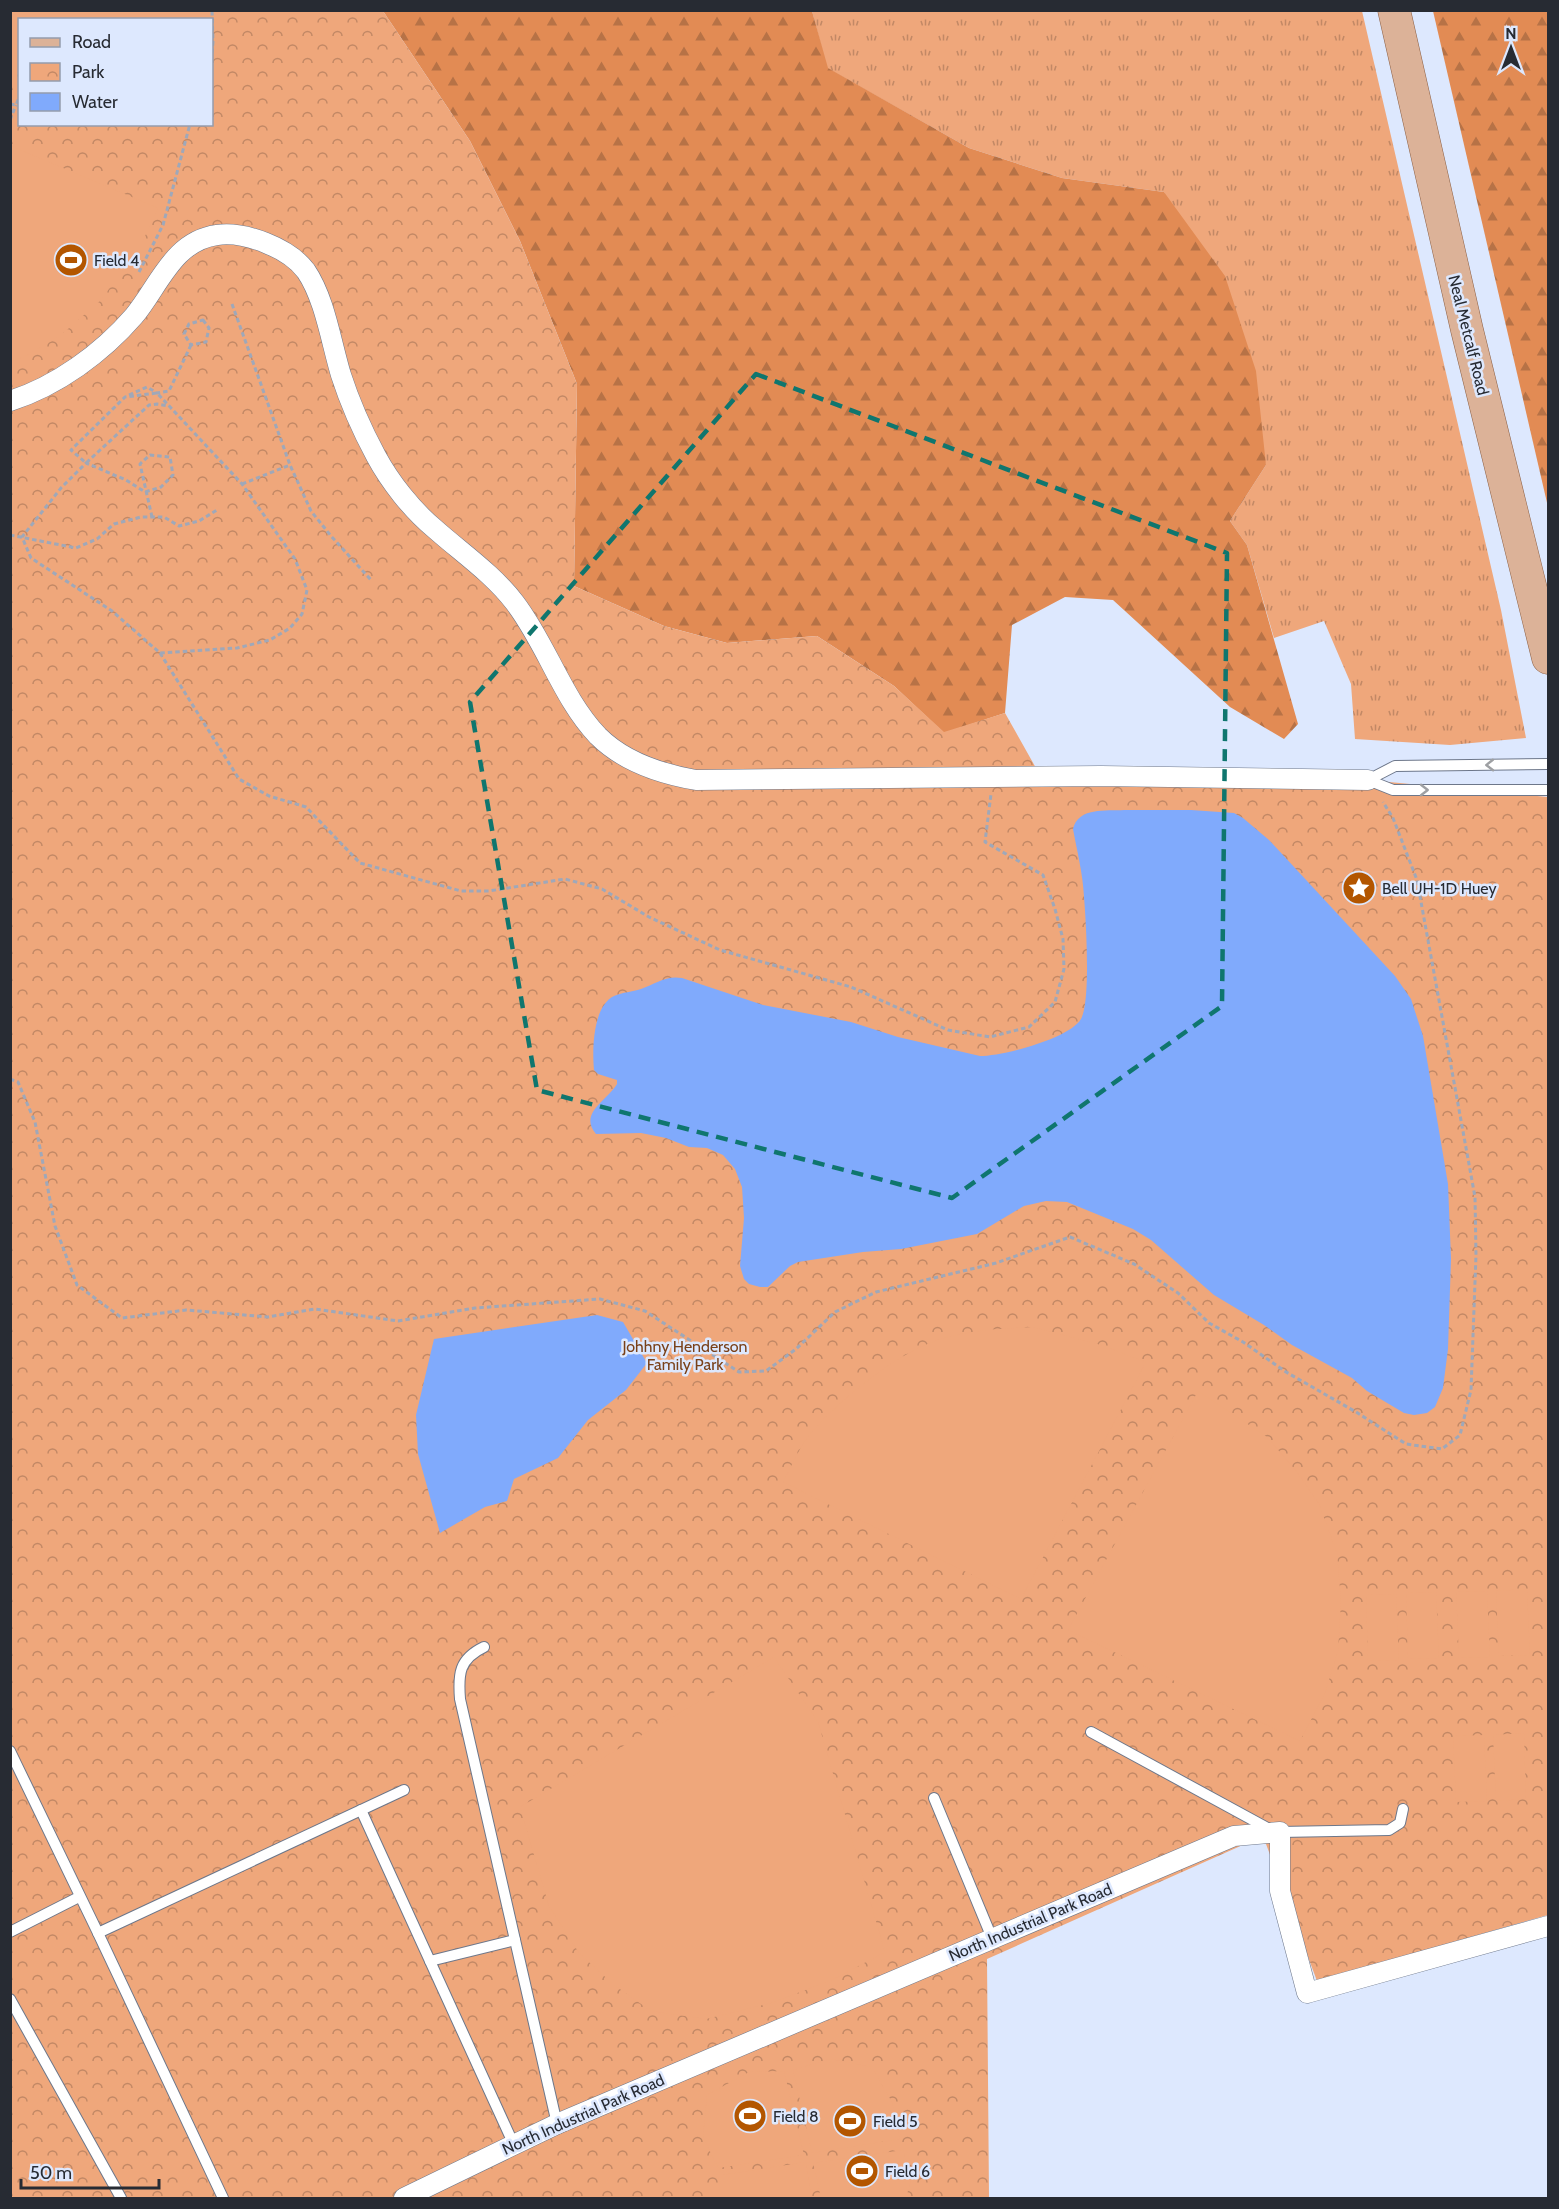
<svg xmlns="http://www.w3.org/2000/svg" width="1559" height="2209" viewBox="0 0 1559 2209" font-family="Cabin,sans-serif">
<defs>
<pattern id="grass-tufts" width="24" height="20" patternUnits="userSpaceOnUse" patternTransform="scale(1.5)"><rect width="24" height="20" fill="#efa77b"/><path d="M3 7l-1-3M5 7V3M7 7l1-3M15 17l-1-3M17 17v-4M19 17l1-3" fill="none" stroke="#c28865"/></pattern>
<pattern id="forest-firs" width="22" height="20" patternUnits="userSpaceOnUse" patternTransform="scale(1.5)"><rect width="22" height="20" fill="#e28b54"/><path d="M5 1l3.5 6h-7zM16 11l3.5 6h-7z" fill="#b77246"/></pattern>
<pattern id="park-crowns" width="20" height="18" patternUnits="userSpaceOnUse" patternTransform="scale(1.5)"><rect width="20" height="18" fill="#efa77b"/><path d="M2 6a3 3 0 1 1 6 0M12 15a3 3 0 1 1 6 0" fill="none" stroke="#c28865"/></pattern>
</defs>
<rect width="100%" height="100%" fill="#dde8fe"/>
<polygon fill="url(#grass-tufts)" points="812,11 1362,11 1501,610 1526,738 1450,745 1355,739 1351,684 1324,621 1274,638 1247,545 1230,521 1266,465 1164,192 1062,178 969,148 827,68"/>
<g fill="url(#forest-firs)">
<polygon points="383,11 812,11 828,68 969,148 1062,178 1164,192 1225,276 1256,371 1266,465 1230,521 1247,545 1298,724 1284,739 1230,707 1113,600 1065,597 1012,625 1005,713 944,733 894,686 817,636 727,643 664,626 574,586 577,384 520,241 470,141"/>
<polygon points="1433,11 1548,11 1548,507"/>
</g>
<path fill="url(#park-crowns)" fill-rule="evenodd" d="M11 11H383L470 141 520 241 577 384 574 586 664 626 727 643 817 636 894 686 944 732 1005 713 1041 777 1368 780 1548 797V1915L1317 1981 1266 1844H1245L987 1959 989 2198H11ZM20 20H212V124H20Z"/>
<g fill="#efa77b">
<polygon points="11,10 212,11 213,42 212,53 212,20 20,20 19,73 11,71"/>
<polygon points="11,146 158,208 140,247 100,301 60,336 24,357 11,361"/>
<path d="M1033 1327 1101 1345 1146 1362 1021 1599 783 1482C791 1467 799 1448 810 1434 838 1402 886 1362 925 1345 959 1330 997 1329 1033 1327Z"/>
<polygon points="1198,1391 1267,1437 1297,1472 1319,1504 1337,1553 1341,1602 1338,1651 1325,1693 1300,1741 1068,1630"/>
<polygon points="1527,1589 1530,1655 1499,1656 1496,1591"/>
<polygon points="1487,1591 1490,1657 1459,1658 1456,1592"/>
<polygon points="1436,1592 1439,1658 1408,1659 1406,1593"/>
<polygon points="1396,1594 1399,1660 1368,1661 1366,1595"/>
<polygon points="774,1657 818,1722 885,1952 832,1980 771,2003 706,2019 651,2011 614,1985 579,1953 549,1906 520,1807"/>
<polygon points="1524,1733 1526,1799 1496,1801 1493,1735"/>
<polygon points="1484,1735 1487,1801 1456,1802 1453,1736"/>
<polygon points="830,2059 872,2067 892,2102 900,2139 812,2153 793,2070"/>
<polygon points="784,2071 804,2155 718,2168 703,2137 707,2095 749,2072"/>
<polygon points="903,2150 911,2180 906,2198 821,2198 813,2163"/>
<polygon points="806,2162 812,2198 722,2198 722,2175"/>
</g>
<g fill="#80aafc">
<path d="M1124 810H1191L1234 813 1243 818 1269 840 1395 976 1411 999 1423 1036 1448 1184 1451 1259 1448 1349 1443 1388 1435 1407 1427 1413 1414 1415 1404 1413 1367 1391 1352 1378 1292 1345 1264 1325 1214 1295 1151 1240 1133 1229 1067 1202 1046 1201 1024 1206 977 1234 901 1249 863 1252 798 1262 790 1266 768 1287H760L749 1284 744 1279 740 1266 744 1218 742 1187 735 1169 723 1155 707 1148 689 1147 666 1138 641 1133 596 1134C578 1113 608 1100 617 1084V1080L598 1074 594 1070C592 1049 593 1006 614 996 623 992 632 992 641 989 655 984 666 975 682 978L763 1005 851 1022 898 1037 980 1056C1002 1056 1069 1039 1081 1019 1091 1002 1086 920 1084 897 1083 874 1077 851 1073 829 1078 807 1106 811 1124 810Z"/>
<polygon points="597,1315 623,1322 647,1363 626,1390 588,1420 558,1458 514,1479 507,1501 485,1507 440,1533 418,1454 416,1415 434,1339"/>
</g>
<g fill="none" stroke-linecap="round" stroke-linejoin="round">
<g stroke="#6d778a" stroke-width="12">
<g id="service">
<polyline points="1368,780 1395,766 1548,764"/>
<polyline points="1368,780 1393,790 1548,790"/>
<path d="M484 1647C459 1659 458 1674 460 1699L557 2124"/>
<polyline points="1091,1732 1273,1831"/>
<polyline points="10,1751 98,1933 404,1790"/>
<polyline points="934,1798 992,1938"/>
<polyline points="361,1810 514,2145"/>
<polyline points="1280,1832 1389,1830 1400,1823 1403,1809"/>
<polyline points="10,1932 79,1897"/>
<polyline points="98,1933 223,2198"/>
<polyline points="430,1961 515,1940"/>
<polyline points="10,1999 121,2198"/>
</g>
</g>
<g stroke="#6d778a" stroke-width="21">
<g id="minor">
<path d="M10 401C57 386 102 353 134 316 159 286 173 241 217 235 245 231 289 248 306 271 325 299 331 342 341 375 350 403 362 430 376 456 390 482 412 510 435 529 462 553 493 574 515 603 547 645 562 698 598 736 624 762 661 774 696 780L1101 776 1368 780"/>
<polyline points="404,2198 557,2124 1234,1836 1280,1832 1280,1891 1307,1993 1548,1926"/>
</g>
</g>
<g stroke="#8d6248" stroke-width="33">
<polyline id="primary" points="1394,10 1467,330 1548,658"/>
</g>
<g stroke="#9fa8b9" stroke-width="3" stroke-dasharray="4.5 3" stroke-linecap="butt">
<polyline points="212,53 213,42 212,10"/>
<polyline points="10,104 16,105 20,95"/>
<polyline points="10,120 16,105"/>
<polyline points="139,272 163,225 190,124"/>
<polyline points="232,304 290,465 311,511 331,536 371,580"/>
<polygon points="203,320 209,328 206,342 191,345 184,334 189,324"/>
<polyline points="129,395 147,387 157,393 169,391 191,345"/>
<polyline points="242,484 290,465"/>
<polyline points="152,517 140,464 150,455 170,457 173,475 161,487 145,492 126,480 86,463 61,488 22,537 31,558 112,611 160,653 237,648 270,640 290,628 302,614 307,590 295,559 242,484 157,393 125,397 71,450 86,463 149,405 157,404 169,406"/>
<polyline points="10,535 76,548 97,539 114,524 141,517 164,517 179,526 199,521 217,510"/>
<polyline points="160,653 239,779 269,796 306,807 360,863 461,891 489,891 565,879 602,889 649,917 720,950 851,987 948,1030 990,1037 1029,1027 1055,1002 1064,969 1063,939 1055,909 1043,875 985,842 991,794"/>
<polyline points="10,1079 18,1082 35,1122 55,1226 77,1285 122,1318 186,1310 268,1317 315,1309 398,1321 475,1308 600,1299 645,1311 739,1372 766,1371 796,1349 835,1312 876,1292 996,1263 1070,1237 1134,1264 1178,1293 1209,1323 1243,1342 1286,1372 1356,1412 1406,1444 1442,1449 1460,1435 1471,1390 1476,1255 1475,1197 1417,880 1393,818 1383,802"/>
</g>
<use href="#service" stroke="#fff" stroke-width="10"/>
<use href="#minor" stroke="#fff" stroke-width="20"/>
<use href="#primary" stroke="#dcb298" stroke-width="32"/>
</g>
<defs><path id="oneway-chevron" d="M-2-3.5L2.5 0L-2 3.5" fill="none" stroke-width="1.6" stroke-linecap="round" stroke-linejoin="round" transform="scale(1.5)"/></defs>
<g stroke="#9ea0a3">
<use href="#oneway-chevron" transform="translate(1490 765) rotate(179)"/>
<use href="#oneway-chevron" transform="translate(1424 790)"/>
</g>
<path fill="none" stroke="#0f766e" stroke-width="4.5" stroke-dasharray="12 8" stroke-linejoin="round" d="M756 374 1227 553 1222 1006 952 1198 537 1090 470 702Z"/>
<defs>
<g id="stadium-disc" transform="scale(1.725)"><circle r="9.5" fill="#b35600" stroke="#dde8fe"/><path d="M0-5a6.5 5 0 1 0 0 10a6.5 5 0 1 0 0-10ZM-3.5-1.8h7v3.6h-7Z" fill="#fff"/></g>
<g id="sight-disc" transform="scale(1.725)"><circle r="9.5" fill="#b35600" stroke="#dde8fe"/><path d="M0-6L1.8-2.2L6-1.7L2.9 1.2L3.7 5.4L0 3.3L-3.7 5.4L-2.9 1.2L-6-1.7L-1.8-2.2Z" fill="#fff"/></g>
</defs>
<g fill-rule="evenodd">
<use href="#stadium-disc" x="71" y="260"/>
<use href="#sight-disc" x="1359" y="888"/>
<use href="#stadium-disc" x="750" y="2116"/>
<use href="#stadium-disc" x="850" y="2121"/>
<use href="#stadium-disc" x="862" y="2171"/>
</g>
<g text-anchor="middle" stroke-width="5" stroke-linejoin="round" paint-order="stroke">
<g font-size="16" fill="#272b33" stroke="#dde8fe" text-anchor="start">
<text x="94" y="266">Field 4</text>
<text x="1382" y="894">Bell UH-1D Huey</text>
<text x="773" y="2122">Field 8</text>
<text x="873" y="2127">Field 5</text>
<text x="885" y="2177">Field 6</text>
</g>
<g font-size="16" fill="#272b33" stroke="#dde8fe">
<text transform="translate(1469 335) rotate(76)" y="6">Neal Metcalf Road</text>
<text transform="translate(1030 1922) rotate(-23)" y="6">North Industrial Park Road</text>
<text transform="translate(583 2114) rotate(-24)" y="6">North Industrial Park Road</text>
</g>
<g font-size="16" fill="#794019" stroke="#dde8fe">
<text x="685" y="1352">Johhny Henderson<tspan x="685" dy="18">Family Park</tspan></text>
</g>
</g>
<rect width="1559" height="2209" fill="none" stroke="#272b33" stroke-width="24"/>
<rect x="18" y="18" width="195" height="108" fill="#dde8fe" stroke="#949cad" stroke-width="1.5"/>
<rect x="30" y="38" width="30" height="9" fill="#dcb298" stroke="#949cad" stroke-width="1.5"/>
<text x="72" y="48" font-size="18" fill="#272b33">Road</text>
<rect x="30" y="63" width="30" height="18" fill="url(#park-crowns)" stroke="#949cad" stroke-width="1.5"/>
<text x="72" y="78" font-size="18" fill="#272b33">Park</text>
<rect x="30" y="93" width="30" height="18" fill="#80aafc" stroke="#949cad" stroke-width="1.5"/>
<text x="72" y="108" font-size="18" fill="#272b33">Water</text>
<g transform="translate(1511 48)" stroke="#dde8fe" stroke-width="4.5" paint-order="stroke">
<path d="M0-4.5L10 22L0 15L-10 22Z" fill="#272b33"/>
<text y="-9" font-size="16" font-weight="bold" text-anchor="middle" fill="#272b33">N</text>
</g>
<path d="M21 2179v9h138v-9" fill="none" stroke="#272b33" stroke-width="3"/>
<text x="30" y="2179" font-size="18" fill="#272b33" stroke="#dde8fe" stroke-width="4.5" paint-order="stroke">50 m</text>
</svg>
